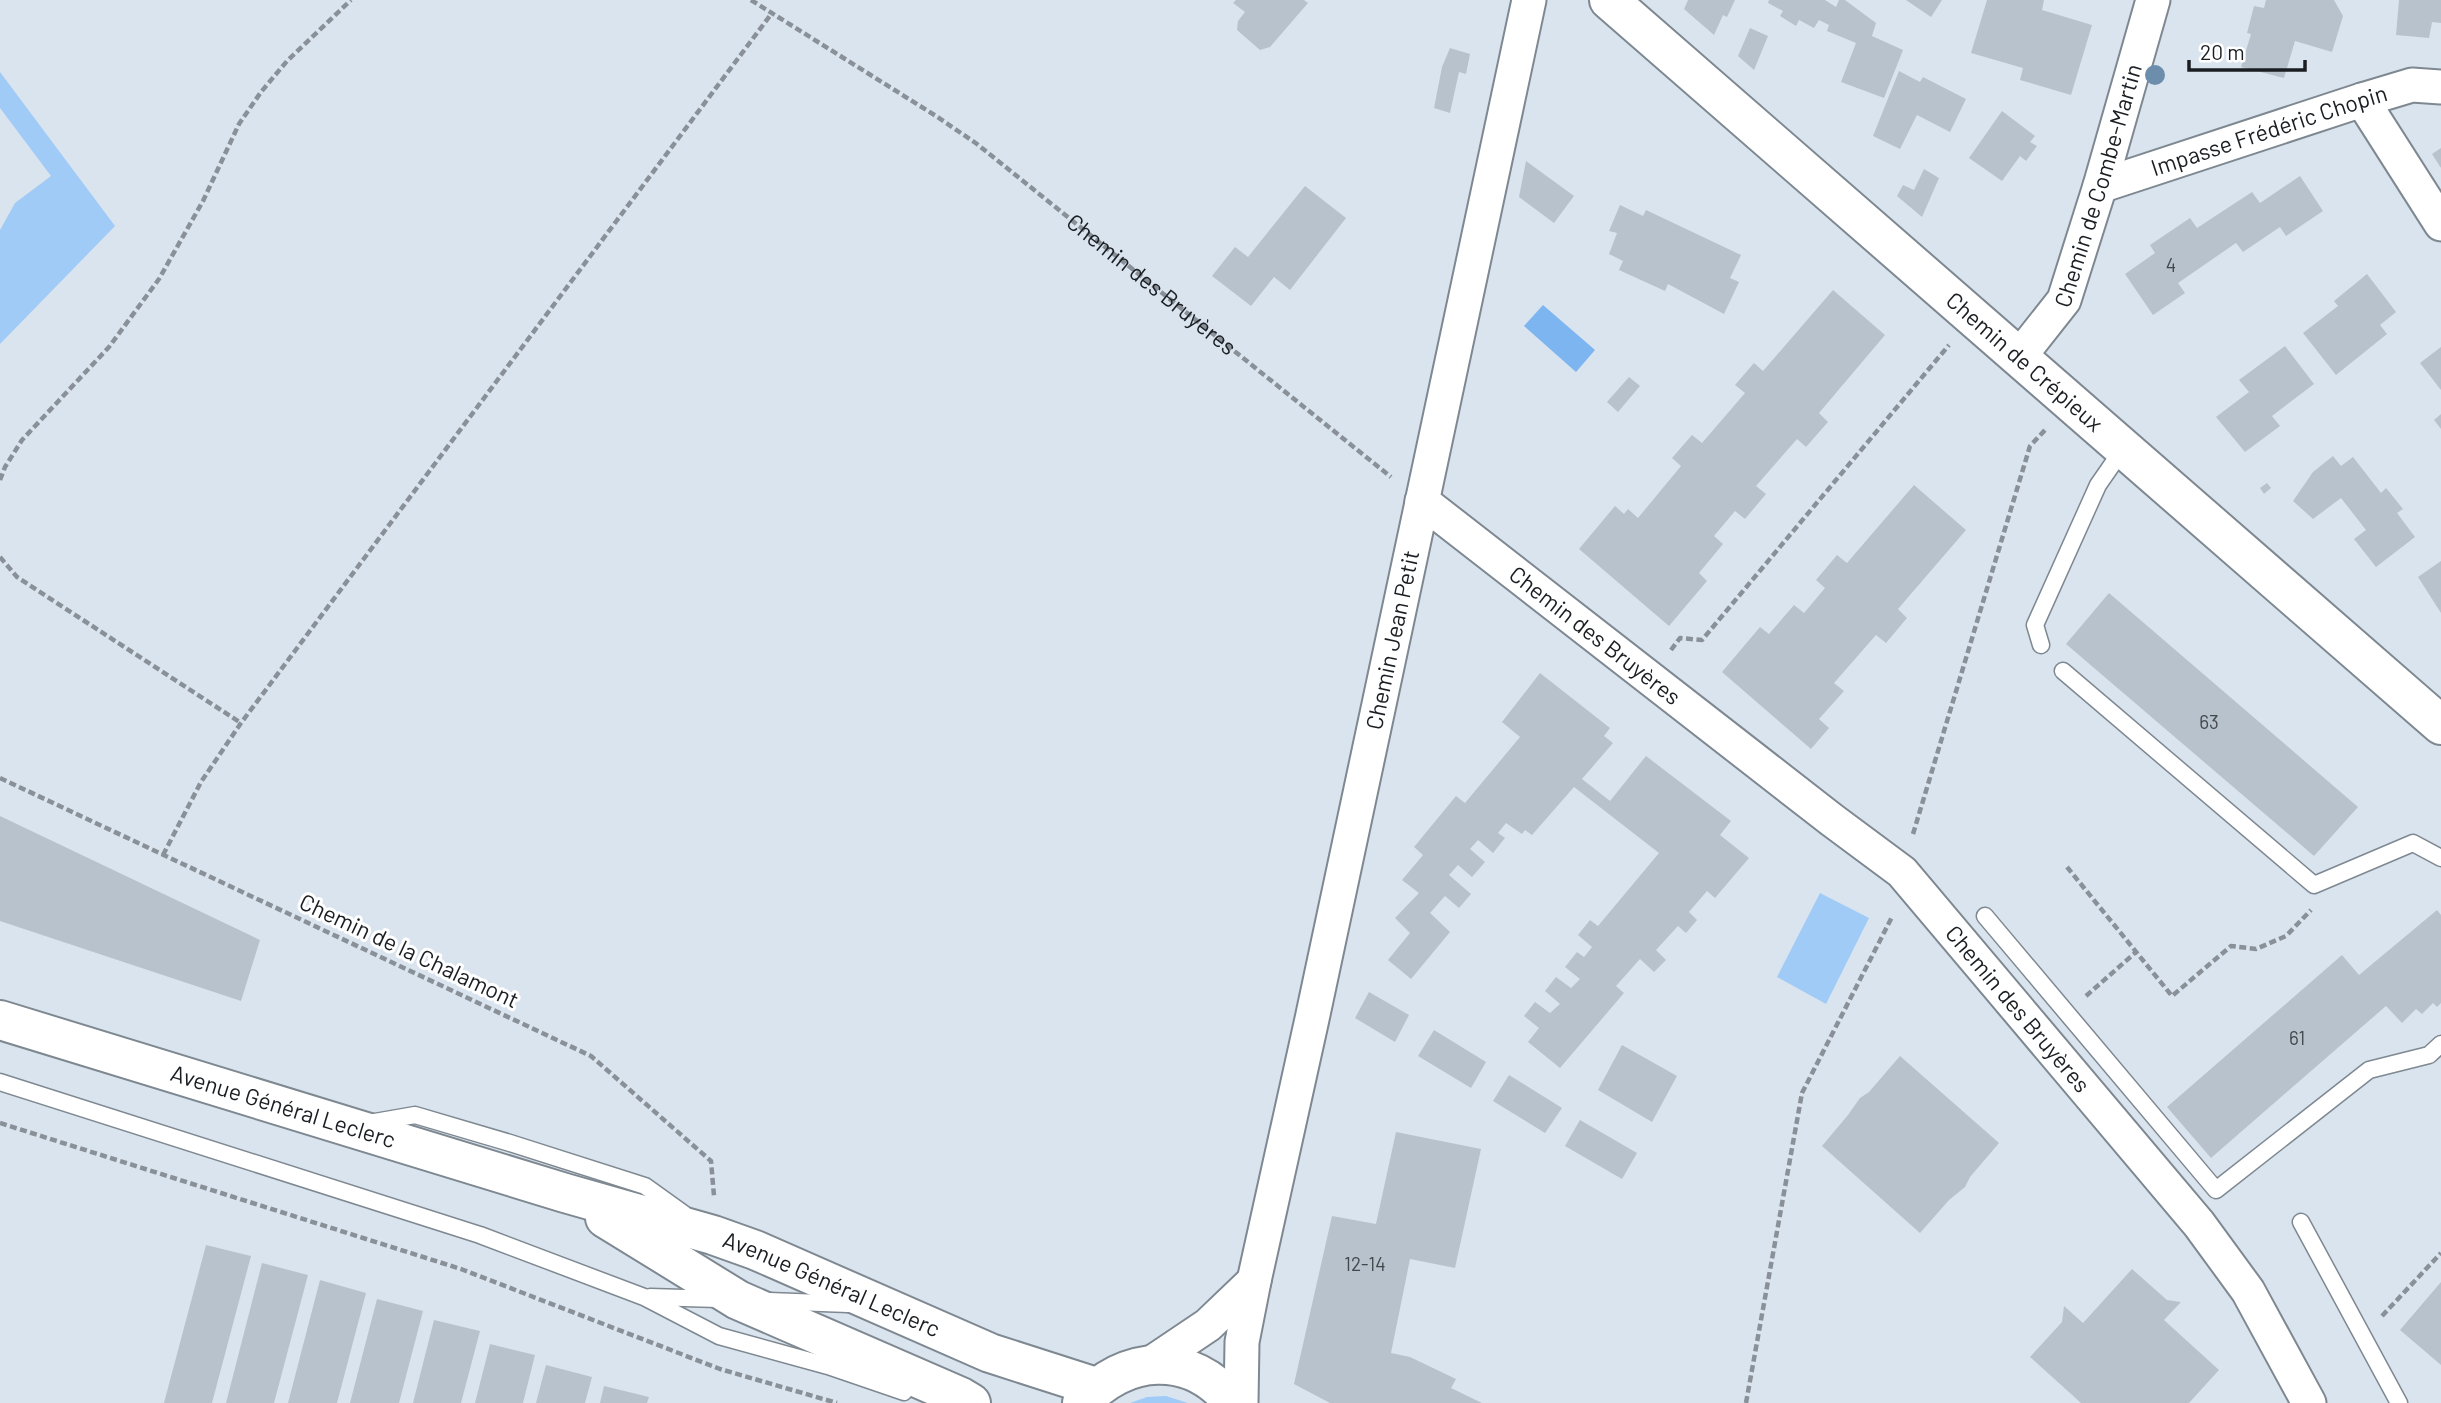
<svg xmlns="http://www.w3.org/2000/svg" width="2441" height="1403" viewBox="0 0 2441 1403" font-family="Barlow,sans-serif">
<rect width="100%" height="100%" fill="#dae4ef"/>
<g fill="#a0cbf7">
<polygon points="0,72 115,226 0,344 0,230 15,203 51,176 0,108"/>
<polygon points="1820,893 1869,918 1826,1004 1777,977"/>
<polygon points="1166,1396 1188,1403 1130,1403 1147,1397"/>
</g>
<polygon fill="#7cb5f0" points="1543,305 1595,350 1576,372 1524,326"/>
<g fill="#b8c2cc">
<polygon points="1236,0 1304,0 1308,3 1270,47 1260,50 1237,30 1238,21 1245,12 1233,3"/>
<polygon points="1688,0 1735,0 1727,17 1723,15 1714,35 1684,9"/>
<polygon points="1769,0 1825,0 1836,7 1839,0 1845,0 1876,23 1872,36 1903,50 1884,98 1841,82 1856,43 1827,31 1829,25 1819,20 1814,28 1799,20 1796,26 1780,16 1783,11 1768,3"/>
<polygon points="1906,0 1942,0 1931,17"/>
<polygon points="1987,0 2044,0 2042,10 2092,25 2071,95 2020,80 2023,68 1971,53"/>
<polygon points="2266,0 2334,0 2343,16 2332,52 2295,41 2284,78 2241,67 2251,34 2247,33 2254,6 2264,8"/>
<polygon points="2399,0 2441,0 2441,23 2432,22 2429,38 2396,35"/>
<polygon points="1750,28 1768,36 1754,70 1738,56"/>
<polygon points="1450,48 1470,54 1466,74 1459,72 1450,113 1434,108 1442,67"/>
<polygon points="1899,71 1920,82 1923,77 1966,99 1950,132 1917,115 1900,149 1873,136"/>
<polygon points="2002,111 2035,136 2030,142 2037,146 2026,161 2020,156 2002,181 1969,158"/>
<polygon points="2441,148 2441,168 2432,154"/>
<polygon points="1526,161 1574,196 1554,223 1519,197"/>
<polygon points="1924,169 1939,178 1922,217 1897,196 1903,185 1914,190"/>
<polygon points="2300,176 2323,211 2286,236 2280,227 2243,252 2236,243 2178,283 2185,293 2153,315 2125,274 2155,253 2150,245 2190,218 2197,228 2252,192 2260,203"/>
<polygon points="1305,186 1346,218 1290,290 1274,277 1251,306 1212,276 1235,247 1248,257"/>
<polygon points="1620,205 1643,216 1646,210 1741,255 1730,278 1739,282 1724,314 1668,284 1665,291 1619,270 1623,261 1609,254 1617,233 1609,231"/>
<polygon points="2367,274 2396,312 2380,325 2387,334 2336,375 2303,333 2338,306 2334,301"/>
<polygon points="1833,290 1885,335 1819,413 1828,422 1806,447 1797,439 1756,486 1766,494 1745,519 1735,511 1714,536 1723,544 1699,573 1707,581 1669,626 1579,549 1615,506 1624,514 1628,509 1638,518 1681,466 1672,458 1692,435 1702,443 1745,393 1735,385 1754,363 1763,371"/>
<polygon points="2285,346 2314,384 2272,416 2280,426 2245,452 2216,417 2249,392 2239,380"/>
<polygon points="2441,347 2441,390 2420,363"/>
<polygon points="1629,377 1640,386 1618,412 1607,402"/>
<polygon points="2441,414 2441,429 2434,420"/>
<polygon points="2333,456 2341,466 2353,457 2381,493 2386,488 2403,509 2397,513 2415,537 2376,567 2354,539 2366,530 2341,498 2313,519 2293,501 2313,472"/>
<polygon points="2267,483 2271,488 2264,494 2260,488"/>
<polygon points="1914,485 1966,530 1898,609 1907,618 1886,643 1876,635 1834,683 1844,691 1819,719 1829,728 1811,749 1722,672 1760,627 1769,634 1794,605 1804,613 1825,588 1816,580 1837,555 1847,563"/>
<polygon points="2441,561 2441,613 2418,577"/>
<polygon points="2109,593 2358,807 2314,856 2066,644"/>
<polygon points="1540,673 1610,728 1604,736 1613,743 1582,779 1610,801 1646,756 1731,821 1720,835 1749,858 1715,898 1707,891 1689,912 1697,920 1686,933 1678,926 1656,950 1666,960 1654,972 1640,959 1616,986 1624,993 1560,1068 1528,1042 1539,1028 1524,1016 1535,1002 1550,1013 1560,1004 1545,991 1556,977 1571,988 1580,979 1565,967 1577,952 1584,957 1592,947 1578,935 1590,920 1598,926 1659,853 1574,787 1532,835 1525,830 1522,834 1506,823 1498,833 1505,838 1493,853 1478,840 1470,849 1485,862 1472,877 1458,865 1449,875 1471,894 1459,908 1445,896 1430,913 1450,932 1411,979 1388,960 1410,933 1395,918 1419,893 1402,880 1423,855 1414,847 1456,796 1465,803 1520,737 1502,722"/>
<polygon points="0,816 260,940 241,1001 0,921"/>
<polygon points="2437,910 2441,915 2441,1003 2437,1007 2433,1003 2422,1014 2416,1009 2402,1023 2386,1006 2211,1158 2167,1107 2342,955 2359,975"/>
<polygon points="1369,992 1409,1015 1395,1042 1355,1018"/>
<polygon points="1434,1030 1486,1062 1471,1088 1418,1056"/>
<polygon points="1622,1045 1677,1076 1652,1122 1598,1090"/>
<polygon points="1900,1056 1999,1143 1970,1177 1965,1187 1949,1200 1920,1233 1822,1146 1848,1115 1860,1098 1869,1092"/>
<polygon points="1509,1075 1562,1108 1545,1133 1493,1101"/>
<polygon points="1580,1120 1637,1153 1622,1179 1565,1146"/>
<polygon points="1396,1132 1481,1149 1455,1268 1410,1259 1391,1353 1410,1357 1456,1379 1451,1388 1482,1403 1330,1403 1294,1384 1332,1216 1376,1224"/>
<polygon points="206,1245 251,1256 212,1403 164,1403"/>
<polygon points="262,1263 308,1275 274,1403 226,1403"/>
<polygon points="2132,1269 2167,1300 2181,1302 2164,1320 2219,1370 2189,1403 2081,1403 2030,1357 2062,1322 2064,1306 2083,1323"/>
<polygon points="320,1280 366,1293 337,1403 288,1403"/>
<polygon points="2441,1282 2441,1365 2400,1330"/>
<polygon points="377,1299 423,1311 399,1403 350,1403"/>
<polygon points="434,1320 480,1331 461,1403 413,1403"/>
<polygon points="490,1344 535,1355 523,1403 475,1403"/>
<polygon points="546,1365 592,1377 585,1403 536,1403"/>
<polygon points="604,1386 649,1397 647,1403 600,1403"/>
</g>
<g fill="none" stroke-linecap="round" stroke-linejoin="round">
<g stroke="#7e8891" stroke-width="19">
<g id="lane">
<polyline points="2041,645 2035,625 2098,485 2123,449"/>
<polyline points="2063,671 2314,885 2413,843 2441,858"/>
<polyline points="1985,916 2216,1190 2369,1070 2429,1055 2441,1044"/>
<polyline points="0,1082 480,1235 644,1297 719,1336 828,1366 904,1392"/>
<polyline points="369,1123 415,1115 510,1143 645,1186 684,1214"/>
<polyline points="2301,1222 2399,1403"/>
<polyline points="650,1297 718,1299"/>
<polyline points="769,1301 848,1304"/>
</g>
</g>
<g stroke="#7e8891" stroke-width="37">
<g id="street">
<polyline points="2362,100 2441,224"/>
<path id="s2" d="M2100 186 2362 100 2412 85 2441 87"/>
<path id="s3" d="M2019 357 2064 300 2100 186 2153 0"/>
<path id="s4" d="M1422 501 1832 820 1902 872 2199 1224 2248 1291 2309 1403"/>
<polyline points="1150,1364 1208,1325 1254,1281"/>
<path id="s5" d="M1241 1403 1242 1342 1254 1281 1312 1019 1529 0"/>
</g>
</g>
<g stroke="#7e8891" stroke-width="42">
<g id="secondary">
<path id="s6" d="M1609 0 2441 725"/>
<path id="s7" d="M0 1020 565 1193 713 1235 755 1250 990 1353 1096 1387"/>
<polyline points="605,1218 738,1300 961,1397 971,1403"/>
<path d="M1082 1403C1124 1354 1192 1350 1233 1403"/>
</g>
</g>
<g stroke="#899098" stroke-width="4.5" stroke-dasharray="7 3.5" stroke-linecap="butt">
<path id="s1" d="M751 0 936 116 977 144 1391 477"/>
<polyline points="0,480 5,467 22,440 109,347 159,279 203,201 239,124 261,92 287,61 351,0"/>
<polyline points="0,557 17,577 241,723"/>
<polyline points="1671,650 1680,638 1702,640 1949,345"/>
<polyline points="0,778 591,1056 711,1161 714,1196"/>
<polyline points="1913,834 2030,446 2046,429"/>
<polyline points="163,855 201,782 241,723 772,13"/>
<polyline points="2067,867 2172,996 2231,946 2256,949 2286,936 2311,910"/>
<polyline points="2086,996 2136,952"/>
<polyline points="0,1123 461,1269 720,1369 837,1403"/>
<polyline points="2382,1316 2441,1253"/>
<polyline points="1746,1403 1802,1093 1892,917"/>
</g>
<use href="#lane" stroke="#fff" stroke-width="16"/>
<use href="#street" stroke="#fff" stroke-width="33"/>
<use href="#secondary" stroke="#fff" stroke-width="38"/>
</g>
<circle fill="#6c8eac" cx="2155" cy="75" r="10"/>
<g text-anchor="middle" stroke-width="6" stroke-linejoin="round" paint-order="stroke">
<g font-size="19" fill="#42474c">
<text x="2171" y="272">4</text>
<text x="2209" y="729">63</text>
<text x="2297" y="1045">61</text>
<text x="1365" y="1271">12-14</text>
</g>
<g font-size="23" fill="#1a1e22" stroke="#fff">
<text dy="8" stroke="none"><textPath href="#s2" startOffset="178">Impasse Frédéric Chopin</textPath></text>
<text dy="8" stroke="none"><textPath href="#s3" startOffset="192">Chemin de Combe-Martin</textPath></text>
<text dy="8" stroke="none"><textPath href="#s1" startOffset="492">Chemin des Bruyères</textPath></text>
<text dy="8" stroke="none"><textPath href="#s6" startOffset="551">Chemin de Crépieux</textPath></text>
<text dy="8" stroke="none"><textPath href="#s4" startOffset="219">Chemin des Bruyères</textPath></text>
<text dy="8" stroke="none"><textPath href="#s5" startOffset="779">Chemin Jean Petit</textPath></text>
<text transform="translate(409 951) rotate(25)" y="8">Chemin de la Chalamont</text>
<text dy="8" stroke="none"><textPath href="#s4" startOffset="786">Chemin des Bruyères</textPath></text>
<text dy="8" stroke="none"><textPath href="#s7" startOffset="296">Avenue Général Leclerc</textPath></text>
<text dy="8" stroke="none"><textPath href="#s7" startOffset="873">Avenue Général Leclerc</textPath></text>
</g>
</g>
<path d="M2189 60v10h116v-10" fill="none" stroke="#1a1e22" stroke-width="3.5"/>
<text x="2200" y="60" font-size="21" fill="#1a1e22" stroke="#ffffff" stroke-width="5" paint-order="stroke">20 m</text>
</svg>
